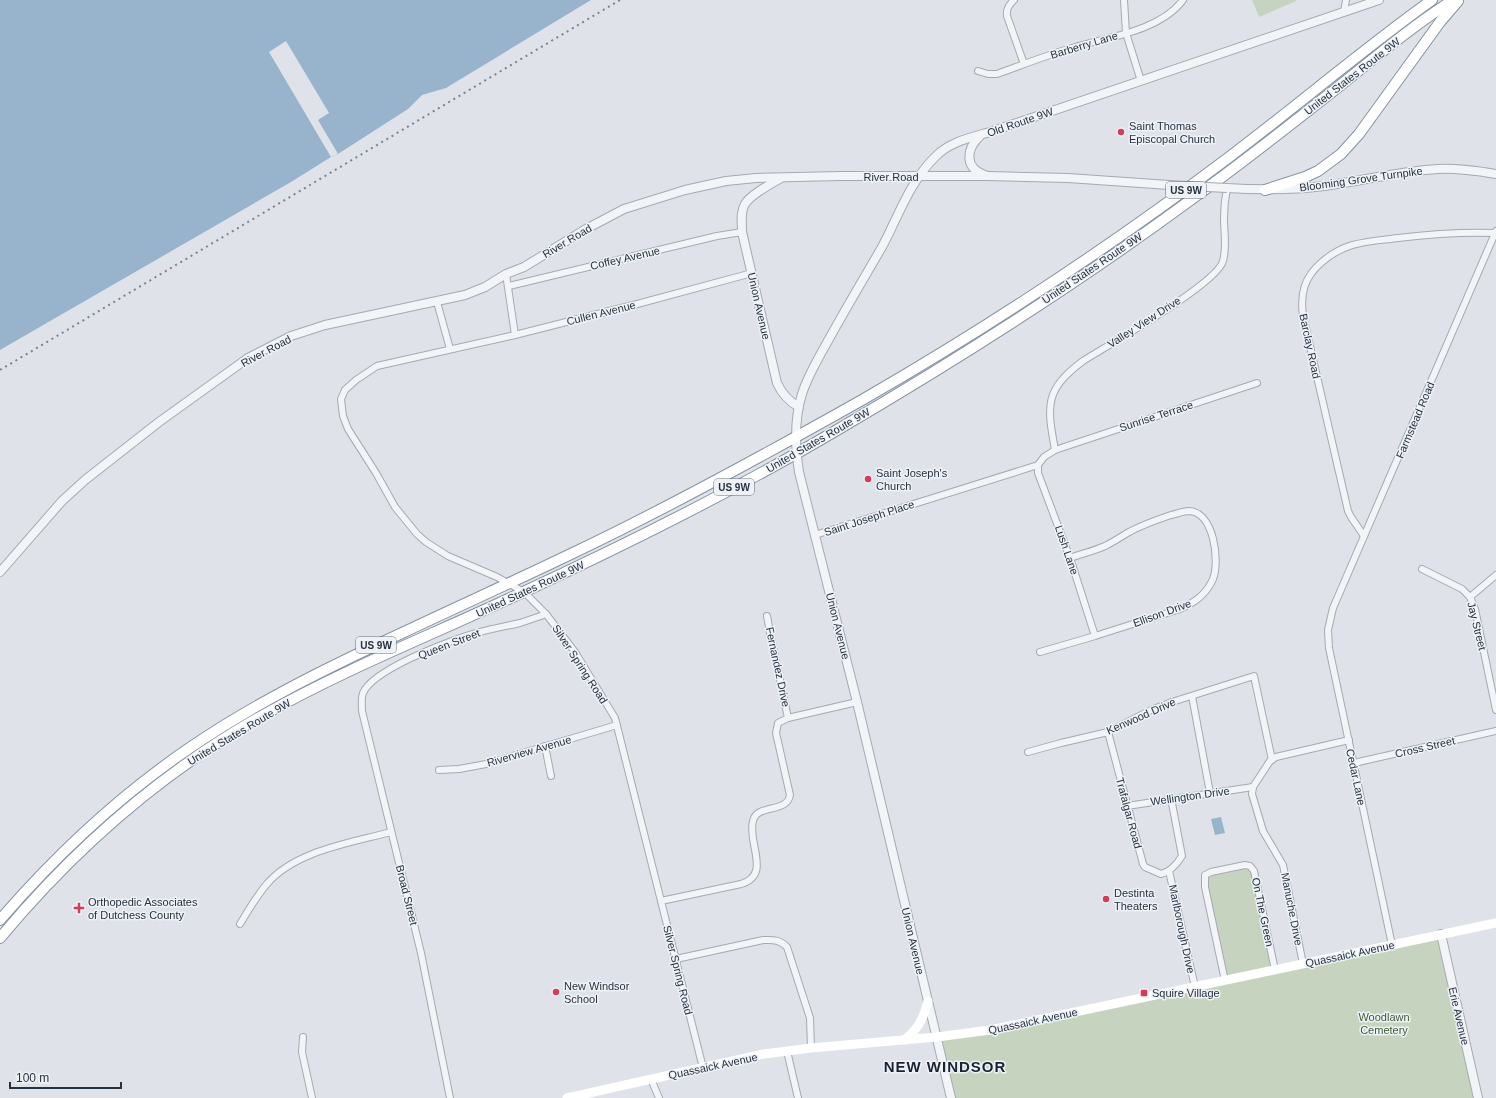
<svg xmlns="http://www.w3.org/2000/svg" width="1496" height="1098" viewBox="0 0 1496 1098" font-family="Helvetica,sans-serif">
<rect width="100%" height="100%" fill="#dfe3e9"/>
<g fill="#c6d4bf">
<polygon points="1252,0 1296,0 1296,1 1259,17"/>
<polygon points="1250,866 1275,970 1441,934 1477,1098 951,1098 937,1037 1225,981 1205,875"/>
</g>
<g fill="#97b4cc">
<polygon points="0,0 591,0 446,88 422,95 408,109 338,154 331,157 291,182 0,350"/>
<polygon points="1221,817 1225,833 1215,835 1211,819"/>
</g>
<polygon fill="#dfe3e9" points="286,41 329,113 318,120 338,154 331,157 269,52"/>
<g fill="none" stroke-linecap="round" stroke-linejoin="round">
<g stroke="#a4aab3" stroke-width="8">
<g id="minor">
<path d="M1014 0C1009 5 1006 9 1007 16L1024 64"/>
<polyline points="1124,0 1126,33 1141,81"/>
<polyline points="1344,12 1346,0"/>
<path d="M978 71 988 74H997C1022 65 1047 55 1072 48 1108 37 1160 31 1183 0"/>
<polyline points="506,274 515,335"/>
<polyline points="509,286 717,236 742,232"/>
<polyline points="437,302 450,349"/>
<path d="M1055 450C1047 406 1044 390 1083 361 1108 345 1217 284 1223 261 1227 247 1224 232 1224 218 1224 208 1225 198 1227 188"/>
<polyline points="1038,465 1038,473 1070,558 1095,636"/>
<polyline points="815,535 1038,465 1044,457 1055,450 1257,383"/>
<path d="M1364 536 1351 517 1348 511 1303 316C1300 294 1304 277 1322 262 1346 241 1368 242 1398 238 1431 234 1462 232 1495 233"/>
<polyline points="1422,569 1462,589 1470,597 1475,609 1496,710"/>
<polyline points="1470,597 1496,575"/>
<polyline points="767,616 770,633 788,718"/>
<path d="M1040 652 1095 636 1180 609C1195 602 1206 595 1213 579 1220 561 1214 512 1189 511 1183 511 1177 514 1171 515 1156 520 1142 525 1129 532 1121 537 1113 542 1105 546 1094 551 1081 554 1070 558"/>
<polyline points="1192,696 1210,793"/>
<path d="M1108 732 1143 864 1145 867 1161 874C1170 872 1177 864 1182 856L1171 798"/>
<polyline points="545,746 551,776"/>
<polyline points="1028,752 1061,743 1108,732 1151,710 1172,702 1254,676 1272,760"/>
<polyline points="1354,763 1496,731"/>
<polyline points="439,770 459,769 486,764 617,725"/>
<polyline points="1127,806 1253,787"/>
<polyline points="1169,871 1195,987"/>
<path d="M661 901 741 884C772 875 747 843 753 821 757 803 787 814 790 795L776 733 778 723 788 718 857 702"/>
<path d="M240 924C248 911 256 897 266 885 294 851 350 843 391 832"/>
<polyline points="1392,945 1329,648 1328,630 1333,608 1496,231"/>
<path d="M676 959 763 940C773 940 779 939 787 947L810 1018 811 1048"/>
<polyline points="1303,964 1283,865 1263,831 1252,794 1253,787 1270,761 1276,757 1349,740"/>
<polyline points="1225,981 1205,887 1205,875 1211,872 1245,865 1250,866 1254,871 1275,970"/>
<polyline points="303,1037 302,1052 312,1098"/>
<polyline points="787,1051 798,1098"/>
<polyline points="703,1068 615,718 575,652 546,614 524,592 497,577 448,556 426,542 417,534 395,507 376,473 348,429 343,416 341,399 345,390 356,380 377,366 515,335 641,303 752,273"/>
<polyline points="651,1079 659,1098"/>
<path d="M450 1098 421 953 362 711C362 705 361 698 363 693 373 670 442 644 466 636 484 630 502 627 520 623 529 620 538 617 546 614"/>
</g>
</g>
<g stroke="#a4aab3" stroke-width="10">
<g id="tertiary">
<path d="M980 136C966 149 964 168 985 175"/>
<path d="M781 178C771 184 751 194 745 204 740 212 742 223 742 232L777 383C782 394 788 401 799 407"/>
<path d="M1227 188C1259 190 1291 190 1324 186 1362 181 1400 171 1438 169 1458 168 1477 171 1496 174"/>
<polyline points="0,572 62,501 85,480 159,422 248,358 291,336 325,325 465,295 485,287 506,274 524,267 586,229 624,209 685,190 726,181 756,178 840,176 987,176 1068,178 1169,185"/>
<polyline points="1441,934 1478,1098"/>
<path d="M951 1098 857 702 799 472C795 446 794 419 802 394 808 375 819 357 829 339 846 308 864 278 882 247 898 217 910 181 936 156 952 140 975 137 996 130L1379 0"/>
</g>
</g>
<g stroke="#8592a1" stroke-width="12">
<g id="trunk">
<polyline points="1265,190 1305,177 1318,171 1341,154 1359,134 1440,22 1458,1"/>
<path d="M0 920C56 855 119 796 191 747 257 702 329 667 402 633 459 606 517 580 573 553 672 506 768 453 862 400 989 327 1111 246 1228 158 1297 106 1362 50 1432 0"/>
<path d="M0 938C75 848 163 771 265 714 347 668 434 634 519 594 627 544 734 491 837 430 960 358 1081 281 1196 196 1246 160 1294 122 1342 84 1378 55 1414 25 1453 0"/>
</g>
</g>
<use href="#minor" stroke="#f2f4f7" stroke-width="6"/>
<use href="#tertiary" stroke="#f2f4f7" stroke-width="8"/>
<g stroke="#fff" stroke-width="9">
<path d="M904 1040C918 1030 924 1017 928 1001"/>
<polyline points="567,1098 764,1054 811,1048 937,1037 990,1030 1496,923"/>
</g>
<use href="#trunk" stroke="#fff" stroke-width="10"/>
<polyline stroke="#778494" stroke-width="2" stroke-dasharray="2 4" stroke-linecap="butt" points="0,370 620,0"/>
<g stroke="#a4aab3" stroke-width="10" stroke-linecap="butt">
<polyline id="tertiary-bridge" points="1169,185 1227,188"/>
</g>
<use href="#tertiary-bridge" stroke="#f2f4f7" stroke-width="8"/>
</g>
<g fill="#d73b5b" stroke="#eef2f7" stroke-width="1.5">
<circle cx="1121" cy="132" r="4"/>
<circle cx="868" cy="479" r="4"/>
<circle cx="1106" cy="899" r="4"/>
<path d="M77 902h4v4h4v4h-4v4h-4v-4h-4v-4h4z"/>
<circle cx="556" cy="992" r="4"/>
<rect x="1140" y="989" width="8" height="8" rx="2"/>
</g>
<g text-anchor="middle" stroke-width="3" stroke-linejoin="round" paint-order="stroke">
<g fill="#eef2f7" stroke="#636c78" stroke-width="1">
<rect x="1166" y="182" width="40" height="16" rx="3"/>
<rect x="714" y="479" width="40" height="16" rx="3"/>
<rect x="356" y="637" width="40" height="16" rx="3"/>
</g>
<g font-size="10" font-weight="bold" fill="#273241">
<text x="1186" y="194">US 9W</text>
<text x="734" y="491">US 9W</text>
<text x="376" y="649">US 9W</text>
</g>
<g font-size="11" fill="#273241" stroke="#eef2f7">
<text transform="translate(1084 45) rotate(-17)" y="4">Barberry Lane</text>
<text transform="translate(1352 76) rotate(-38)" y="4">United States Route 9W</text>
<text transform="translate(1020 122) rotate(-19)" y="4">Old Route 9W</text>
<text x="891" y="181">River Road</text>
<text transform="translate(1361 179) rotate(-8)" y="4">Blooming Grove Turnpike</text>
<text transform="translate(567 241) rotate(-31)" y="4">River Road</text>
<text transform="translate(625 258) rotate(-13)" y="4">Coffey Avenue</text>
<text transform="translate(1092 268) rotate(-34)" y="4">United States Route 9W</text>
<text transform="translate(759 306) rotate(77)" y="4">Union Avenue</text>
<text transform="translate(601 313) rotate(-14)" y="4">Cullen Avenue</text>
<text transform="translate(1144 322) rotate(-33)" y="4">Valley View Drive</text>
<text transform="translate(1310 346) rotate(78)" y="4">Barclay Road</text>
<text transform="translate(266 351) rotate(-28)" y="4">River Road</text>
<text transform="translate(1156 416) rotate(-18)" y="4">Sunrise Terrace</text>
<text transform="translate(1415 420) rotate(-67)" y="4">Farmstead Road</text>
<text transform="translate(818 440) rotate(-30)" y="4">United States Route 9W</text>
<text transform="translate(869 518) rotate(-18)" y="4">Saint Joseph Place</text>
<text transform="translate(1067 550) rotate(71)" y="4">Lush Lane</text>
<text transform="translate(530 589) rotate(-25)" y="4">United States Route 9W</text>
<text transform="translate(1162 613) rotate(-20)" y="4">Ellison Drive</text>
<text transform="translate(838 626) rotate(76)" y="4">Union Avenue</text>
<text transform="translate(1477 626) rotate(76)" y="4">Jay Street</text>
<text transform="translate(449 644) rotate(-21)" y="4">Queen Street</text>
<text transform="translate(580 664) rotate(57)" y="4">Silver Spring Road</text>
<text transform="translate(778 667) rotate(78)" y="4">Fernandez Drive</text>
<text transform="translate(1141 716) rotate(-24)" y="4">Kenwood Drive</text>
<text transform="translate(239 732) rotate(-31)" y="4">United States Route 9W</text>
<text transform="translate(1425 747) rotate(-13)" y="4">Cross Street</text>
<text transform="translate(529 751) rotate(-16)" y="4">Riverview Avenue</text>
<text transform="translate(1356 777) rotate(78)" y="4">Cedar Lane</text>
<text transform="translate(1190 796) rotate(-8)" y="4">Wellington Drive</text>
<text transform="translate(1129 813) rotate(75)" y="4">Trafalgar Road</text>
<text transform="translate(407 895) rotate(76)" y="4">Broad Street</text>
<text transform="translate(1292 909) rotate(79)" y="4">Manuche Drive</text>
<text transform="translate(1263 912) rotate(78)" y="4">On The Green</text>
<text transform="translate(1182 929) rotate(78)" y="4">Marlborough Drive</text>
<text transform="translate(913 941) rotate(77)" y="4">Union Avenue</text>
<text transform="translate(1350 954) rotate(-12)" y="4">Quassaick Avenue</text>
<text transform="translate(678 970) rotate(76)" y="4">Silver Spring Road</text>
<text transform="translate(1459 1016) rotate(77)" y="4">Erie Avenue</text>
<text transform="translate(1033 1021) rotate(-12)" y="4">Quassaick Avenue</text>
<text transform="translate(713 1066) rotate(-12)" y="4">Quassaick Avenue</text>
</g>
<g font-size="11" fill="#273241" stroke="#eef2f7" text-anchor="start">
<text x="1129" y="130">Saint Thomas<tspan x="1129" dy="13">Episcopal Church</tspan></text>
<text x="876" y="477">Saint Joseph's<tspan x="876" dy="13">Church</tspan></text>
<text x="1114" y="897">Destinta<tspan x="1114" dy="13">Theaters</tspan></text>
<text x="88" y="906">Orthopedic Associates<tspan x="88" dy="13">of Dutchess County</tspan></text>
<text x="564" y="990">New Windsor<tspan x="564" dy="13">School</tspan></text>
<text x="1152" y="997">Squire Village</text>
</g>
<g font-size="11" fill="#3e5e33" stroke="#eef2f7">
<text x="1384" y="1021">Woodlawn<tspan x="1384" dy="13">Cemetery</tspan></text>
</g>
<g font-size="15" font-weight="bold" letter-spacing="1" fill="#192332" stroke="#eef2f7">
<text x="945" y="1072">NEW WINDSOR</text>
</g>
</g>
<path d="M10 1082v6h111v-6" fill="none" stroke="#273241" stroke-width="2"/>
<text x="16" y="1082" font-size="12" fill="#273241" stroke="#eef2f7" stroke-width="3" paint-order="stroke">100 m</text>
</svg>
